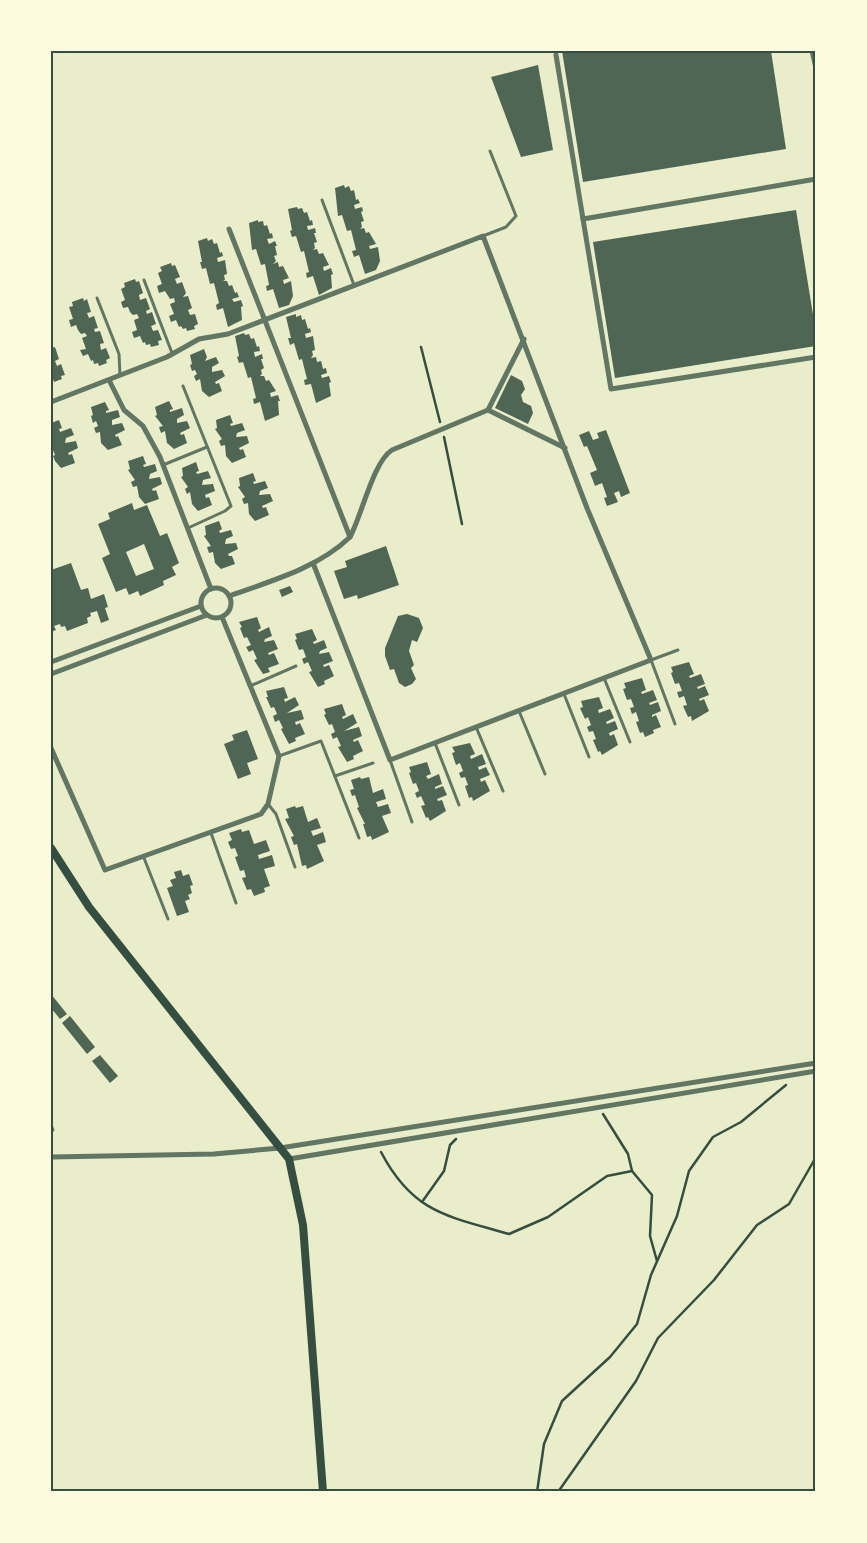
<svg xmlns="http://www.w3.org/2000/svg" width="867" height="1543" viewBox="0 0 867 1543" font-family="Jost,sans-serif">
<rect width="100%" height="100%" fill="#e9edc9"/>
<g fill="#4f6655" fill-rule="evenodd">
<polygon points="562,51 771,51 786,149 583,182"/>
<polygon points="538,65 553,150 521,157 491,77"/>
<polygon points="344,185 345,188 349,186 351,191 354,190 356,200 358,199 360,203 354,205 355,209 362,207 363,211 361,212 364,221 361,222 362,227 360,229 364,228 366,233 369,232 376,244 369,246 370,249 378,247 380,261 376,270 365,274 359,255 354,257 352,251 356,250 351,230 347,231 342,215 338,216 335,188"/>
<polygon points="297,207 298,209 302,208 304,213 307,212 310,221 312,220 313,225 307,226 308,230 315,228 316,233 314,233 317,242 314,243 315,248 313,250 317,249 319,254 323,253 329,265 323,267 324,271 331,268 333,274 331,275 332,288 319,295 313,276 307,278 306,273 309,272 304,251 301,252 296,236 292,237 290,231 292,230 288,209"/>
<polygon points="796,210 816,333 816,346 615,378 593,242"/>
<polygon points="258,220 258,222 263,221 264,226 267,225 270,234 272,233 273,238 267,239 269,244 275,241 277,246 275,246 277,255 274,256 276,261 273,264 278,262 279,267 283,266 289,278 283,280 284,284 291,281 293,296 289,305 279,308 273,289 267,291 266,286 269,285 265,264 261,265 256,249 252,250 249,223"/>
<polygon points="207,238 208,241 212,239 214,244 217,243 220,253 222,252 223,256 217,258 218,262 225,260 227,274 224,275 225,280 223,281 227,281 229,286 232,285 235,293 237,292 239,297 232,299 234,302 241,300 243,306 241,307 242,320 228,327 223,308 217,310 216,305 219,303 214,283 210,284 206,268 202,269 200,262 202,262 198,241"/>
<polygon points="171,263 172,266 175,265 180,277 175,279 177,284 182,282 186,293 183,297 188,296 192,308 188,310 190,315 195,314 198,324 194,326 195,329 187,331 186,328 183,329 181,326 179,327 176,320 171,322 169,316 174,314 170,304 175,302 174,298 170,299 165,291 159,293 157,286 162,284 158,273 162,271 160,267"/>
<polygon points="135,279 136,282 139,281 143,293 139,295 140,300 146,298 150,309 146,311 147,314 152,312 156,324 151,326 153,331 158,330 162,340 158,341 159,345 151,347 150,344 146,345 145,342 143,343 140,336 134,338 132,332 137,330 134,320 139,318 137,314 133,315 130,312 128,307 123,308 121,302 125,300 121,289 125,287 124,283"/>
<polygon points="83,298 84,301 87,299 91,312 87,313 89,318 94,316 98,328 94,329 95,332 100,331 104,343 100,344 101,350 106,348 110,358 106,360 107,363 99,366 98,363 94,364 93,360 91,361 88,354 83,356 80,350 86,349 82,338 87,336 85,333 81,334 78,330 76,325 71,327 69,320 73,319 69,307 73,306 72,302"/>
<polygon points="296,314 296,317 301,315 302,320 305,319 308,329 310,328 311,332 305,334 306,338 313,336 315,350 312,351 313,355 311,358 316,357 317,362 321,361 323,369 326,368 327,373 321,375 322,378 329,376 331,382 329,383 331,396 316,403 311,384 305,385 304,380 307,379 302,359 299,360 294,343 290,345 288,338 291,338 286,317"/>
<polygon points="244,333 245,335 249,334 251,339 254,338 257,347 259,346 260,351 254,352 255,357 262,354 263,359 261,359 264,368 261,370 262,374 260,376 264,376 266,381 269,380 276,391 270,393 271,397 278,395 280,401 278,401 279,415 265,421 260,402 254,404 253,399 256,398 251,377 248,378 243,362 239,363 237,357 239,356 235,336"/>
<polygon points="55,347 59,359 55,361 57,366 61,364 65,375 61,376 62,379 54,382 53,379 51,380 51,348"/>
<polygon points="204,349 207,357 205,361 216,357 219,363 212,367 212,372 222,370 225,376 215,382 216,384 219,383 222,391 209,397 202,391 200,379 196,381 194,376 197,374 195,370 192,371 190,365 192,364 190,355"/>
<polygon points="511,375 522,381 525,389 521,395 523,402 531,406 533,413 528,424 495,408"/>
<polygon points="169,401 173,409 170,410 170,412 182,408 184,415 177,419 177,423 187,421 190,428 180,433 181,435 184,434 187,443 174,449 167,443 165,431 161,433 159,427 163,426 155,416 157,415 155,407"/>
<polygon points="105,402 109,410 106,411 106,413 118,410 120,417 112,420 112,425 122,423 125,430 115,435 116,437 118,436 122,445 108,450 101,443 100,432 96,433 94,428 98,426 96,421 93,423 91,416 93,415 91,407"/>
<polygon points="230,415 233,423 230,424 231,426 242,423 245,430 237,433 236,437 247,436 249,443 239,448 240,450 243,449 246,457 232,463 226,456 225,445 221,446 219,441 222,439 215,429 217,428 216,420"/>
<polygon points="59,420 62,428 59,429 60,432 71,428 74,435 66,438 65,443 76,441 78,448 68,453 69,455 72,454 75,463 61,468 55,461 53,456 55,455 53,450 51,451 51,423"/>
<polygon points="606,430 630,493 621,497 619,491 614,493 618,502 607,506 604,498 607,497 602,483 595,486 590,473 597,470 587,446 584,447 579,435 589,431 593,440 599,438 597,433"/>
<polygon points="143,456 146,464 143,465 144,467 155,464 157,471 150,474 149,479 160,477 162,484 152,489 153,491 156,490 159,499 145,504 139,497 137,486 133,487 131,482 135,480 128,470 130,469 128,461"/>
<polygon points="196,462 199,471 196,472 197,474 208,471 211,478 203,480 202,485 213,484 215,491 205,495 206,498 209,497 212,505 198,511 192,504 190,492 187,494 185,489 188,487 181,477 183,476 182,468"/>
<polygon points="253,473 256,481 253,482 254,484 265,481 268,488 260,491 259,495 270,494 273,501 262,506 263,508 266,507 269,515 255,521 249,514 248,503 244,504 242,499 245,497 238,487 240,486 239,478"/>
<path d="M132 503 134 510 147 505 160 536 167 533 179 563 172 567 176 575 163 581 164 585 140 596 138 591 129 595 126 588 116 592 102 558 110 554 98 524 110 519 108 513ZM144 544 154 569 136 576 126 552Z"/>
<polygon points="219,521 222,529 219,531 220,533 231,530 233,536 226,539 225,544 236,543 238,549 228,554 229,556 232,556 235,564 221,569 215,563 213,552 209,553 207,547 211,546 204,536 206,535 205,526"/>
<polygon points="386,546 399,585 358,599 357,595 344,599 334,571 347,567 345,561"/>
<polygon points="71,563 81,590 88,588 91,599 104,594 108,607 105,608 109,620 101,623 97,611 90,613 91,616 87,618 88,623 67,631 65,626 61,627 60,624 54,626 56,630 51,632 51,570"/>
<polygon points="290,586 293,592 282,597 279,590"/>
<polygon points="407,614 419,618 423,628 417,642 412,640 409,651 414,665 411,668 416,679 412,684 405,687 399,683 394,669 390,670 385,656 385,648 398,616"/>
<polygon points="257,617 261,628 258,630 259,632 269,627 272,636 265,639 264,642 274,640 278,649 268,653 269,655 274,653 279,664 268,668 270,672 263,674 254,660 257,659 253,650 249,652 246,647 251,645 247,637 244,638 240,628 242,627 239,622"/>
<polygon points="312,629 317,640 313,642 314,644 324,640 327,648 320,651 319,654 329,652 333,661 323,665 324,667 329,665 334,676 324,681 325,684 318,687 309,672 312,671 308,662 304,664 302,659 306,657 303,649 299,650 295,640 297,639 295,634"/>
<polygon points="689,662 694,674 689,676 690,678 701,674 705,684 697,687 698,689 705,686 709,695 699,699 700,701 704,699 709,711 692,721 691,716 688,717 683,706 687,705 684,696 679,698 677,692 682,691 679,683 675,684 671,673 673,672 671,667"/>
<polygon points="642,678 646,690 641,692 642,694 653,690 657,700 649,703 650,705 658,702 661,711 652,715 652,717 656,715 661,727 653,730 654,733 645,737 643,732 640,733 636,722 639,721 636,712 632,714 630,708 634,707 631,699 627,700 623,689 626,688 624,683"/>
<polygon points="284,687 288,698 284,699 285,702 295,697 299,705 287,713 301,710 304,719 295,722 296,725 300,723 305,734 295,738 296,741 289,744 281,729 283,728 279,720 275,722 273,716 277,714 274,707 271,708 266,697 268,697 266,691"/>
<polygon points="599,697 603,708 598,710 599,713 610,709 614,718 606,722 607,724 615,721 618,729 609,733 610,736 614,734 618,745 602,755 600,751 598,752 593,740 596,739 593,731 589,732 587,727 591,725 588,717 585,719 580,708 583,707 581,701"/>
<polygon points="342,704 346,715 342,717 343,719 353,714 357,723 344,731 359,727 362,736 353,740 354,742 358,740 363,751 353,756 354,759 347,762 338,747 341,746 337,737 333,739 331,734 335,732 332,724 329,725 324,715 326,714 324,709"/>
<polygon points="247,730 258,759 247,763 251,774 238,779 224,744 234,740 232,735"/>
<polygon points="470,743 475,754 470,756 471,759 482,754 486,764 478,767 479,770 486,767 490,775 480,779 481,782 485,780 490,791 473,801 472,797 469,798 465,786 468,785 465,777 461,778 459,773 463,771 460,763 456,765 452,753 455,752 452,747"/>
<polygon points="427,762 431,774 426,776 428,779 439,774 442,784 435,787 435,789 443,786 447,795 437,799 438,801 442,800 446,811 430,821 428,817 426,818 421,806 425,805 421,796 417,798 415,793 419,791 416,783 413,784 409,773 411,772 409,767"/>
<polygon points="360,777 361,779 369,777 373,793 383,789 386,799 376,802 378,807 388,804 391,813 382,816 389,832 372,840 371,836 367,837 363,824 365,824 357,808 359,807 355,795 352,796 350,790 354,789 351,780"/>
<polygon points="295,806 296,808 303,806 308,822 317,818 321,828 311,831 313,836 323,832 326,842 317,845 324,861 307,869 306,865 302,866 297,844 294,845 291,837 294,836 285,819 289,818 286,809"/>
<polygon points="241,829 242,832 249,830 254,844 266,840 270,851 258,855 259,859 272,855 275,866 264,869 270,886 264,888 265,892 254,896 251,889 247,890 242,878 246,877 244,870 240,871 235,857 238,856 235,848 231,849 228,842 232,840 229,833"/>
<polygon points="181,870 183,876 189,874 193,885 190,886 192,893 188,895 190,899 185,901 189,912 177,916 167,888 173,886 170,880 176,878 174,872"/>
<polygon points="51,994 67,1014 60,1019 51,1008"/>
<polygon points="70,1016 95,1047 87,1054 62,1023"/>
<polygon points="100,1055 118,1076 110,1083 92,1061"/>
</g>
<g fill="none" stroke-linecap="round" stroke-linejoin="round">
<g stroke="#344e41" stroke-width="2.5">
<polyline points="421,347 440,422"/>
<polyline points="444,437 462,524"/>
<polyline points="603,1114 628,1154 632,1171 652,1195 650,1236 657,1261"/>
<path d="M381 1152C413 1213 447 1216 509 1234L548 1217 607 1176 632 1171"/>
<polyline points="422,1202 444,1171 450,1145 456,1139"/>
<polyline points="537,1492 544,1444 562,1401 610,1357 637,1324 651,1275 677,1216 689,1171 713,1137 741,1122 786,1085"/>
<polyline points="558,1492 636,1381 658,1338 714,1280 757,1225 789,1204 816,1157"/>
</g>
<g stroke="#617663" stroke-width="3">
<polyline points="322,200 354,285"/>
<polyline points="483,236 506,227 516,216 490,151"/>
<polyline points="144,280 172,353"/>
<polyline points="97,298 119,354 120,375"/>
<polyline points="183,386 231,506 225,511 188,528"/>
<polyline points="163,465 207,447"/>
<polyline points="604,678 630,742"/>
<polyline points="250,686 296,666"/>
<polyline points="564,694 589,757"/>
<polyline points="519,711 545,774"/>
<polyline points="675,724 651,660 678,650"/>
<polyline points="476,727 503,791"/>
<polyline points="435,743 459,805"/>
<polyline points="279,756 321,741 359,838"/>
<polyline points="390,760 412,822"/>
<polyline points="335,776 373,763"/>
<polyline points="268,804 276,814 295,867"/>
<polyline points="211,833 236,903"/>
<polyline points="144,858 168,919"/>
<polyline points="51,1125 53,1130"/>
</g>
<g stroke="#617663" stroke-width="5">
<polyline points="812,51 816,68"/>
<polyline points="556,55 611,389 816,357"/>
<polyline points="583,219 816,179"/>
<path d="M229 229 350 537C318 568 271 581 229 596"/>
<polyline points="109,380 124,410 143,426 160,457 211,589"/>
<polyline points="51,402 167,357 199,339 228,334 483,236 587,508 651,660 390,760 313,563"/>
<polyline points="488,410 524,339"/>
<path d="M350 537C362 515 373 462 392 450L488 410 565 448"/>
<circle cx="216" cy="603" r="15"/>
<polyline points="51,662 201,606"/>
<polyline points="51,674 207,615"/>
<polyline points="51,748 105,870 261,814 268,804 279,756 222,617"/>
<polyline points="51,1157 214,1154 280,1148 816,1063"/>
<polyline points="289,1159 816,1071"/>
</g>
<polyline stroke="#344e41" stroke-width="8" points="51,848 89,907 289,1159 303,1225 323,1492"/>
</g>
<rect width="867" height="1543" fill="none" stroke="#fefae0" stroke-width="105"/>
<rect x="52" y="52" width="762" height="1438" fill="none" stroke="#344e41" stroke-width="2"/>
</svg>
